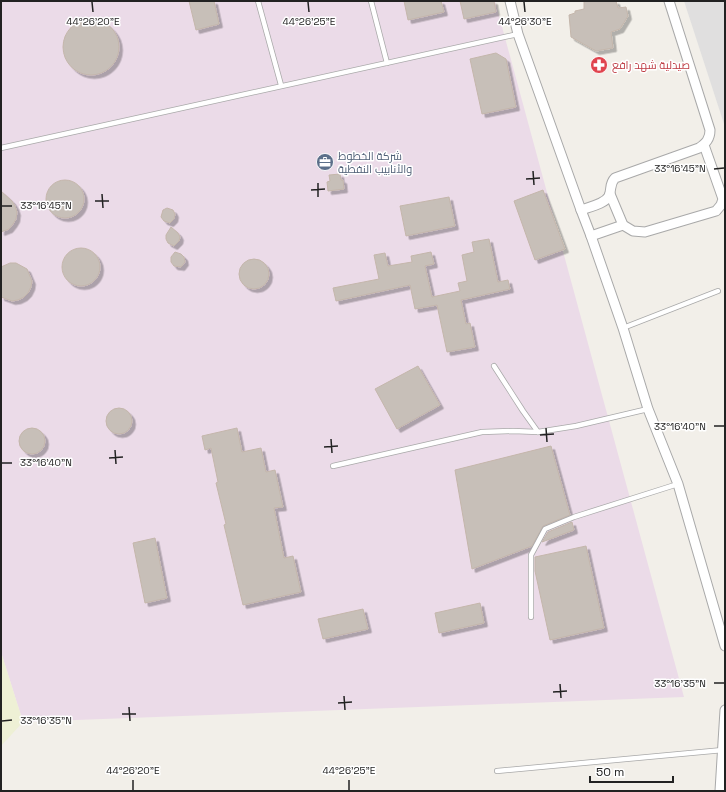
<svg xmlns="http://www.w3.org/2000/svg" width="726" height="792" viewBox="0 0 726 792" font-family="'Space Grotesk',Cairo,sans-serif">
<defs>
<filter id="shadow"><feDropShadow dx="3.5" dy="3.5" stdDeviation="0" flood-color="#0004"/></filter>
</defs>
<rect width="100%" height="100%" fill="#f2efe9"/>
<polygon fill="#e0dfdf" points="684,1 725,1 725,127"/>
<polygon fill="#ebdbe8" points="1,1 495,1 684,697 23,722 1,652"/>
<polygon fill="#eef0d5" points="1,652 23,722 1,746"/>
<g fill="#c7bfb8" stroke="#c4b6ab" filter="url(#shadow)">
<polygon points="189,1 214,1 219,24 196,30"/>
<polygon points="404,1 441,1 444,12 408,20"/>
<polygon points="460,1 494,1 496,12 464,19"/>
<polygon points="584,1 616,1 618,8 626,7 628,16 620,29 611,32 613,48 596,51 571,37 569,15 575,13 575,11 584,9"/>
<circle cx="91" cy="47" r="28"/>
<polygon points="496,53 506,59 516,107 482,114 470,59"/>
<polygon points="340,174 341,180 343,180 344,189 328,191 327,182 330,181 329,175"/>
<circle cx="65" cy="199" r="19"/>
<polygon points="543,190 565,249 535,260 514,201"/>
<polygon points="1,191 12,201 15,206 17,212 16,219 13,224 9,229 1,232"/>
<polygon points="449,197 455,226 406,236 400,206"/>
<polygon points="167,208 173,210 175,214 174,219 170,223 164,221 161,217 163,210"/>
<polygon points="171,227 178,233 180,237 179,241 174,246 168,243 166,239 166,235"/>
<polygon points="489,239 498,282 508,280 510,289 461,300 466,324 470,323 475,347 447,352 437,305 415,309 410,285 336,301 333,288 379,279 374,255 385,253 388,266 412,262 411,256 431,252 434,264 425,266 432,297 460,291 458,283 467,281 462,255 474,252 472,242"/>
<circle cx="81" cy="267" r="19"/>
<polygon points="175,252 181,254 184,257 185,262 181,267 174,266 171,262 171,257"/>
<circle cx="254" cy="274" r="15"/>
<polygon points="10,263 16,263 27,269 32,281 31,287 28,293 24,297 18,300 12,301 1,297 1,267"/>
<polygon points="418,366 440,405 397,429 375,389"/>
<circle cx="119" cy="421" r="13"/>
<polygon points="237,428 242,452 261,448 266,472 275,470 283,507 274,508 284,558 293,556 301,592 243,605 224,525 226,524 216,483 218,482 211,448 205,450 202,436"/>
<circle cx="32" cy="441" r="13"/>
<polygon points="551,446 570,515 543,526 532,546 472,569 455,470"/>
<polygon points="572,522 574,530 542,542 548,532"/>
<polygon points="155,538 167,598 145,603 133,543"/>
<polygon points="586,546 604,628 550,640 535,571 535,557"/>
<polygon points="480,603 484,623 439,633 435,613"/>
<polygon points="363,609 368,629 323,639 318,619"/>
</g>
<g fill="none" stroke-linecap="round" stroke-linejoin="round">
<g stroke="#a9a9a9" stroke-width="6">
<g id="lane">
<polyline points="258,1 281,85"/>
<polyline points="371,1 387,63"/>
<polyline points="1,148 518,34"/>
<polyline points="623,328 718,291"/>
<polyline points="494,366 523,411 538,432"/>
<polyline points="333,466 482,432 513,431 538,432 576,426 648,409"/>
<polyline points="531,617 531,555 545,529 574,517 678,484"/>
<polyline points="497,771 723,750"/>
</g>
</g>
<g stroke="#a9a9a9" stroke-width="11">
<g id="street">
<polyline points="510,1 518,34 581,210 591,236 623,328 648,409 678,484 725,646"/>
<polyline points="610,194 623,225 633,231 645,232 716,211 721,205 723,199 704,145"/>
<path d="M581 210C589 207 605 204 609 196 612 189 609 184 615 178L699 148C706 143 710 139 710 130L669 1"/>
<polyline points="591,236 623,225"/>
<polyline points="720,791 725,710"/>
</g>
</g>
<use href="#lane" stroke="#fff" stroke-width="4.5"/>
<use href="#street" stroke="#fff" stroke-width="9"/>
</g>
<path fill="none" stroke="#222" stroke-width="1.5" d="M92 2 93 12M308 2 309 12M524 2 525 12M714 169 724 168M533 171 534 185M526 179 540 178M318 183V197M311 190 325 189M102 194 103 208M95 201H109M2 206H12M714 426H724M546 428 547 442M540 435 554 434M331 439 332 453M324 447 338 446M115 450 116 464M109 458 123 457M2 463H12M714 683H724M560 684 561 698M553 692 567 691M344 696 345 710M338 703 352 702M129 707 130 721M122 714H136M2 721 12 720M133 780V790M349 780V790"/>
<defs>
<g id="pharmacy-disc" transform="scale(0.9)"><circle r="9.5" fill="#e0444e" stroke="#fff"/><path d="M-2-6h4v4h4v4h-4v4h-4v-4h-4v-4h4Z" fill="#fff"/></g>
<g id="office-disc" transform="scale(0.9)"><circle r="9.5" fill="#5c6f8a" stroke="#fff"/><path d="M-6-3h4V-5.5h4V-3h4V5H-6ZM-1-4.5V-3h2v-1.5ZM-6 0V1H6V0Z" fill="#fff"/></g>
</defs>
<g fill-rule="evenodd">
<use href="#pharmacy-disc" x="599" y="65"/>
<use href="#office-disc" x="325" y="162"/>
</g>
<g text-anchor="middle" stroke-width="3" stroke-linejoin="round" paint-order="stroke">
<g font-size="11" fill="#be3a42" stroke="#fff" text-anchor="start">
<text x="612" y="69">صيدلية شهد رافع</text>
</g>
<g font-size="11" fill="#4e5e75" stroke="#fff" text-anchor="start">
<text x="338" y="160">شركة الخطوط<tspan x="338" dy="13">والأنابيب النفطية</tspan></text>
</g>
</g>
<g font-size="10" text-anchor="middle" fill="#222" stroke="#fff" stroke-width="3" stroke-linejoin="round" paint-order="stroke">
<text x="93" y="25">44°26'20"E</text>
<text x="309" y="25">44°26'25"E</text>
<text x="525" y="25">44°26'30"E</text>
<text x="680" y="172">33°16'45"N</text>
<text x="46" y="209">33°16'45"N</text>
<text x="680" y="430">33°16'40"N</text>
<text x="46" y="466">33°16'40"N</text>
<text x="680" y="687">33°16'35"N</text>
<text x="46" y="724">33°16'35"N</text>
<text x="133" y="774">44°26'20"E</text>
<text x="349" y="774">44°26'25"E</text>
</g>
<rect width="726" height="792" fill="none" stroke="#222222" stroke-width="4"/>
<path d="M590 776v6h83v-6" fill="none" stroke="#222222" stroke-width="2"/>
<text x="596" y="776" font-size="12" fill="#222222" stroke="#ffffff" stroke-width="3" paint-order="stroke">50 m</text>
</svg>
